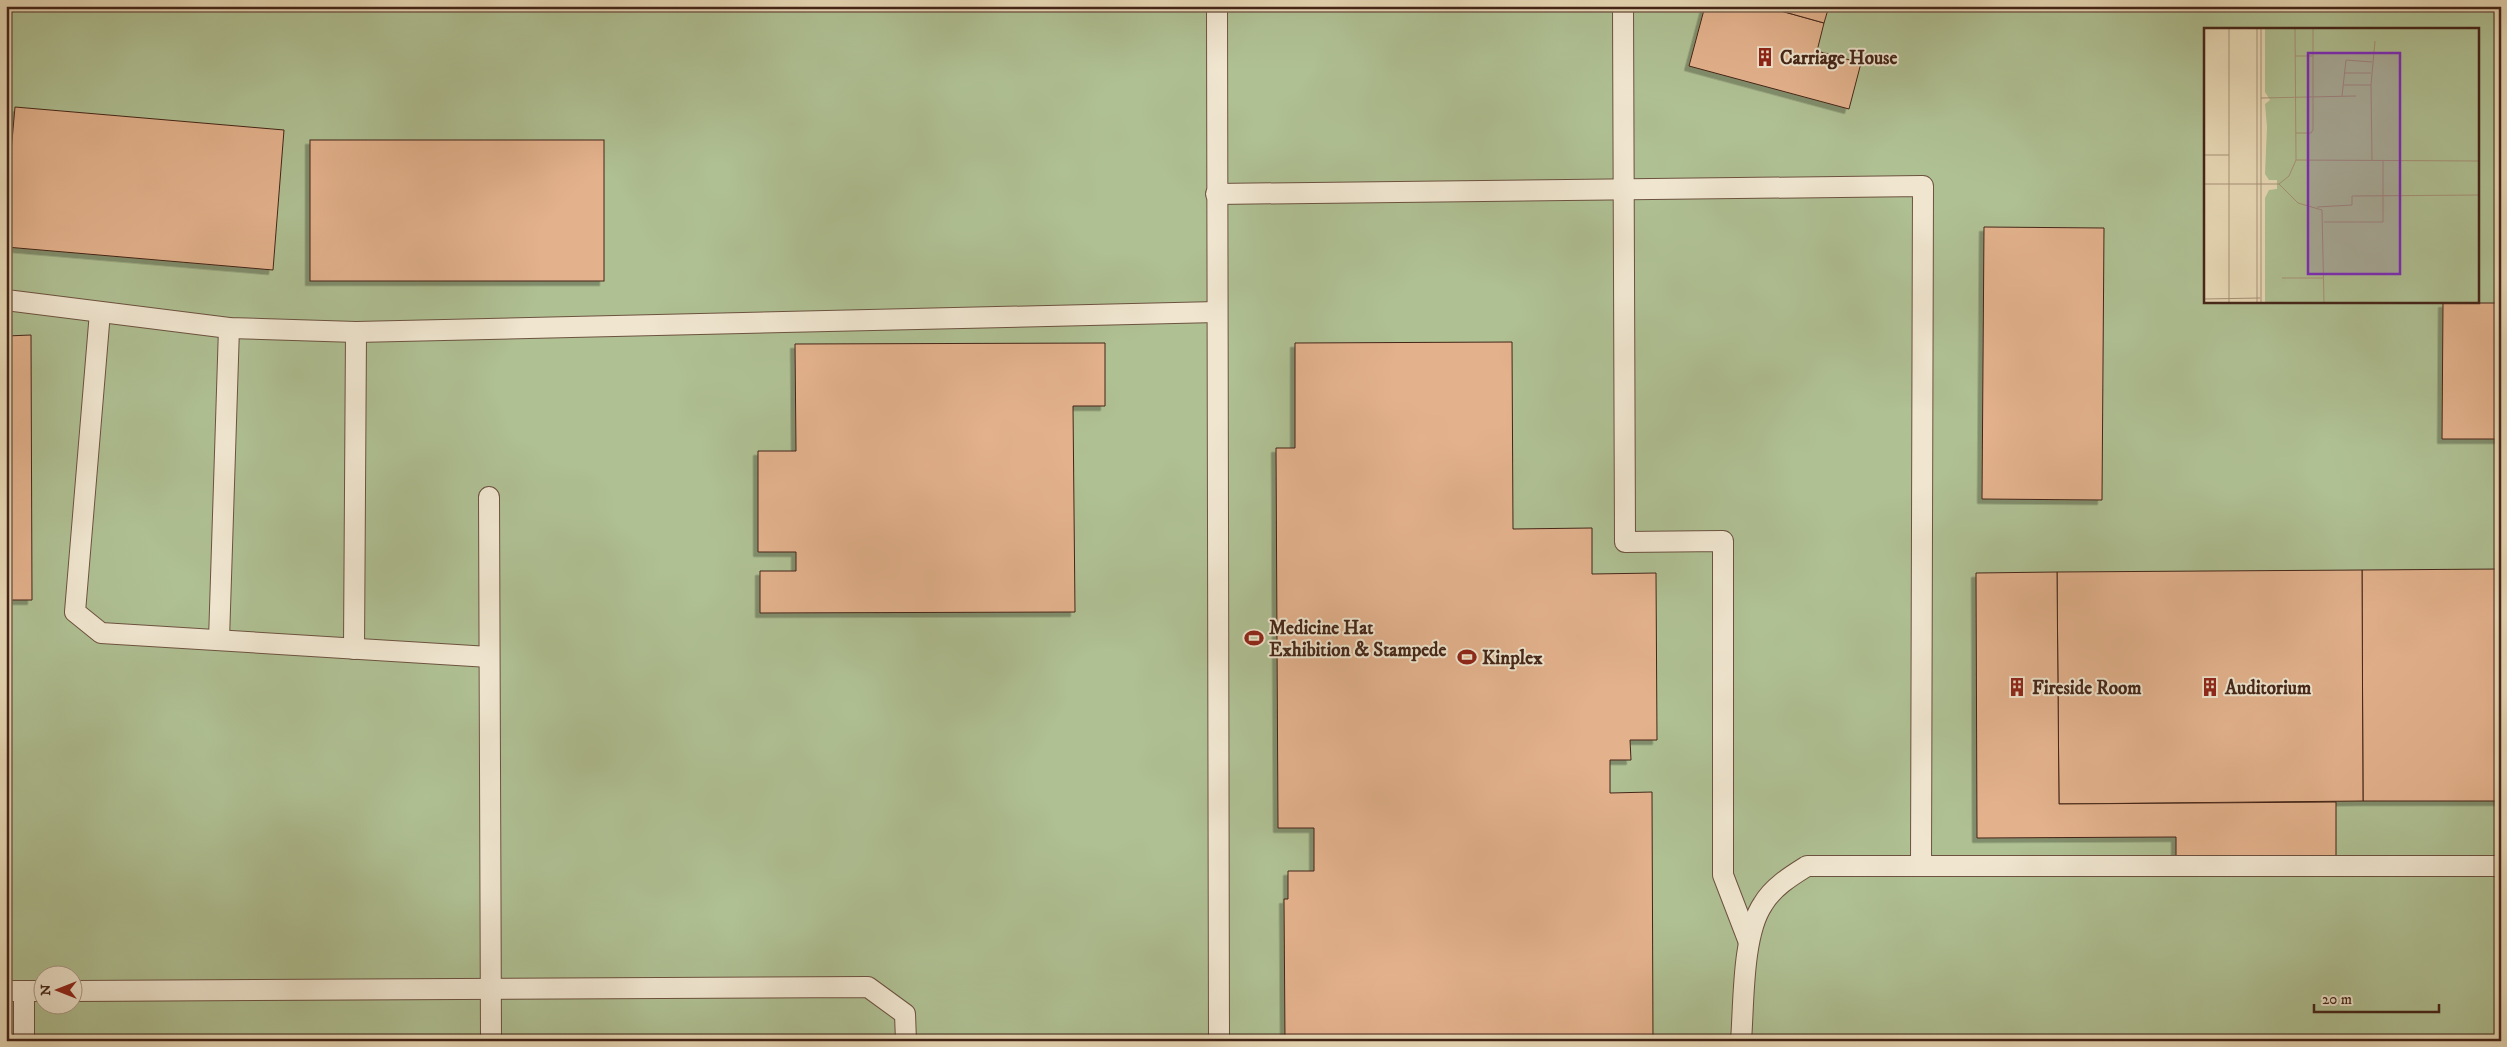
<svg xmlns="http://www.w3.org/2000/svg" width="2507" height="1047" viewBox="0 0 2507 1047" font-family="'IM FELL DW Pica',serif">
<defs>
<filter id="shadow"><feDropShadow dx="-4.5" dy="4.5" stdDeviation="0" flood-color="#0004"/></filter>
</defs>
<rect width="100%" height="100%" fill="#e8d9b6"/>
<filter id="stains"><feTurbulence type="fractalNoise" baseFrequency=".004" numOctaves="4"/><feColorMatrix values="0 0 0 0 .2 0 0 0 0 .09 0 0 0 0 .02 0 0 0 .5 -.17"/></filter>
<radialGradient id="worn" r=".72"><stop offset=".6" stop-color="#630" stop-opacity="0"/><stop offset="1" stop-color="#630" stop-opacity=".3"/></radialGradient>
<path fill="#afc093" stroke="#7a7256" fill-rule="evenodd" d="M6 6H2501V1041H6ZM2206 29H2478V301H2206ZM42 974H72V1004H42Z"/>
<g fill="#e3b28d" stroke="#442518" filter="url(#shadow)">
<polygon points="1705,6 1763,6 1824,23 1817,51 1861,63 1849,109 1689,66"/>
<polygon points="1763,6 1829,6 1824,23"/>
<polygon points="15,107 284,130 273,270 6,247 6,208"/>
<rect x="310" y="140" width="294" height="141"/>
<polygon points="1984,227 2104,228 2102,500 1982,499"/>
<polygon points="2443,303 2501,303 2501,439 2442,439"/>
<polygon points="31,335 32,600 6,600 6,336"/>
<polygon points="1512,342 1513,529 1592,528 1592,574 1656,573 1657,740 1630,740 1631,760 1610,760 1610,793 1652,792 1653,1041 1285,1041 1284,899 1288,899 1288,871 1314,871 1314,828 1278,828 1276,448 1295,448 1295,343"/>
<polygon points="1105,343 1105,406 1073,406 1075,612 760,613 760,571 796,571 796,552 758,552 758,451 796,451 795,344"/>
<polygon points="2501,569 2501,801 2363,801 2362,570"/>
<polygon points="2362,570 2363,801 2059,804 2057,572"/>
<polygon points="2057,572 2059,804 2336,802 2336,856 2176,857 2176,837 1977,838 1976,573"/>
</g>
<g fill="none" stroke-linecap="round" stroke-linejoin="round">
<g stroke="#6d5240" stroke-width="22">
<g id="service">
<polyline points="1217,6 1219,1041"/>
<polyline points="1623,6 1625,542 1723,541 1723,875 1748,940"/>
<polyline points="1216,194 1923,186 1921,866"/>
<polyline points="6,300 229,328 356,332 1217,312"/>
<polyline points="100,312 75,612 101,633 489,657"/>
<polyline points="489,497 491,1041"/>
<polyline points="219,640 229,328"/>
<polyline points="354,649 356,332"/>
<polyline points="6,991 42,991"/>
<polyline points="24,991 24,1041"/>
<polyline points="72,991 868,987 905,1014 906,1041"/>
<path d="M1741 1041C1744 1003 1742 935 1763 904 1773 887 1791 876 1807 866H2501"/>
</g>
</g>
<use href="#service" stroke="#f0e6d0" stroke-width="20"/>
</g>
<defs>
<g id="building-bare" transform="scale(1.5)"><path d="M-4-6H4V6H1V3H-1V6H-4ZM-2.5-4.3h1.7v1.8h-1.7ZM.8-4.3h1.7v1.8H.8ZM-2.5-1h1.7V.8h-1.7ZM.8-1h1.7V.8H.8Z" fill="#8f2418" stroke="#f0e6d0" stroke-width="2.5" paint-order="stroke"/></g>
<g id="stadium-bare" transform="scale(1.5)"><path d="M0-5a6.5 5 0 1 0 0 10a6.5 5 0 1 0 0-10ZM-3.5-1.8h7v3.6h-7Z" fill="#8f2418" stroke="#f0e6d0" stroke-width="2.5" paint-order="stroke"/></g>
</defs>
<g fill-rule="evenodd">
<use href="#building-bare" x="1765" y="57"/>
<use href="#stadium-bare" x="1254" y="638"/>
<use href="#stadium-bare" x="1467" y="657"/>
<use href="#building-bare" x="2017" y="687"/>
<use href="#building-bare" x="2210" y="687"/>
</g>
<g text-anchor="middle" stroke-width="4" stroke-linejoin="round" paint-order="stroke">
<g font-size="19" font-weight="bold" fill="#442518" stroke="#f0e6d0" text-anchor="start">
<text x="1780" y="64">Carriage House</text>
<text x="1269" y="634">Medicine Hat<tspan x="1269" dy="22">Exhibition &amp; Stampede</tspan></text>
<text x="1482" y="664">Kinplex</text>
<text x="2032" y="694">Fireside Room</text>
<text x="2225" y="694">Auditorium</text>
</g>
</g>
<g transform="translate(2204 28)">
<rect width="275" height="275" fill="#e8d9b6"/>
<path d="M61 0H275V275H61V170L65 162 73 161V152H65L61 146 63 99 61 76 66 72 61 64Z" fill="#afc093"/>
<path fill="none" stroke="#a69177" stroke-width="1" d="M53 0V275M91 28H109M140 45H167M139 57H167M138 68 142 32 168 34M57 70 152 68M92 105H107L109 102V0M0 127H25M92 132 275 133M168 132 167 57 171 13M0 156H75L94 175 118 182 120 275M75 156 85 148 92 132 91 0M113 179 148 177V168L275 167M120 194H179V132M78 250H120M0 271 56 270M25 275V0M57 275V0"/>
<path fill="#7b2cbf" fill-opacity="0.15" stroke="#7b2cbf" stroke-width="2.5" d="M104 25H196V246H104Z"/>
<rect width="275" height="275" fill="none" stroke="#442518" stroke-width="2.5"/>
</g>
<rect width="2507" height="1047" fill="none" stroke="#e8d9b6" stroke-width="25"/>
<rect x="8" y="8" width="2492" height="1032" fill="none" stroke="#442518" stroke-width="2.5"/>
<rect x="12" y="12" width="2482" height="1022" fill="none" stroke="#442518"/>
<g transform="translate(58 990) rotate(270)"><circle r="24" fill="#f0e6d0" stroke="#ab9986"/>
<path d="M0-4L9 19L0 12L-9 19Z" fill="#8f2418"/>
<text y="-8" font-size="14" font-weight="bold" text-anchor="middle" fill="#442518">N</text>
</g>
<path d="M2314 1004v8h125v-8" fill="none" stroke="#442518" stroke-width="2.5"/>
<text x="2322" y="1004" font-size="15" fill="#442518" stroke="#f0e6d0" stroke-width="4" paint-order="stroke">20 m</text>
<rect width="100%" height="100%" filter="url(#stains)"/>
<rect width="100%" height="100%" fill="url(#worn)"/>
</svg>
